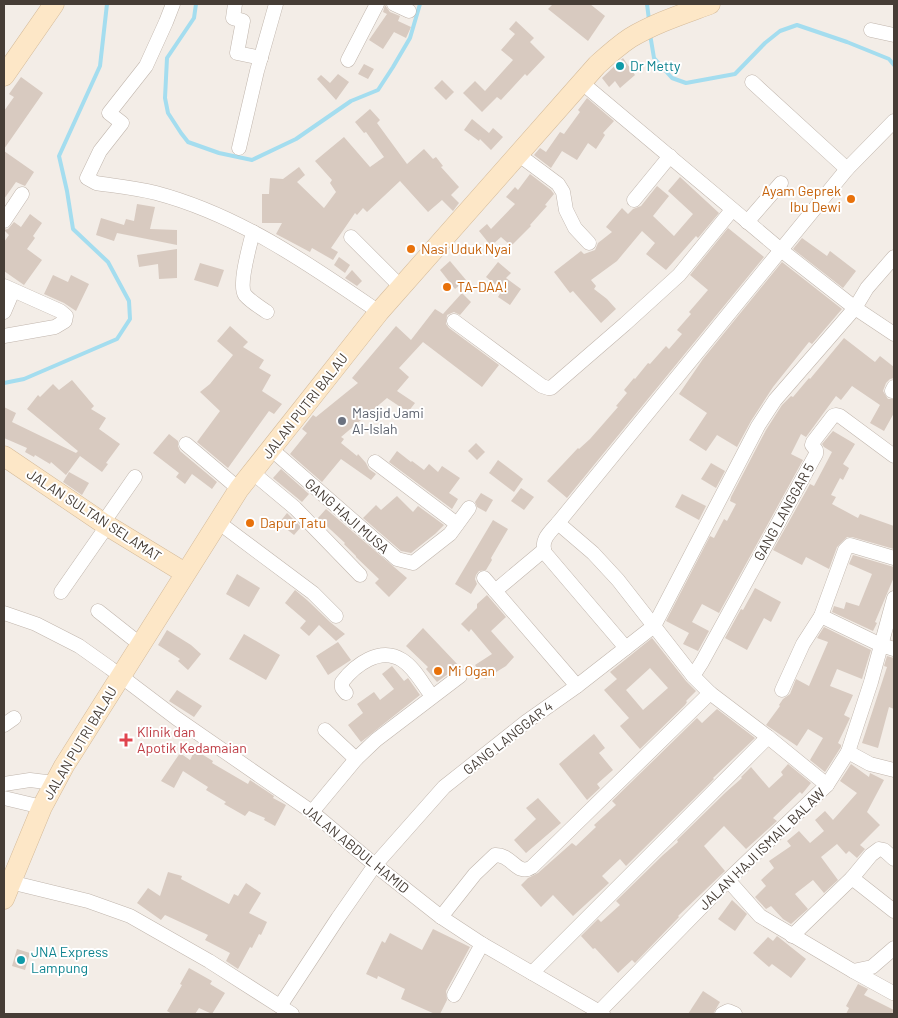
<svg xmlns="http://www.w3.org/2000/svg" width="898" height="1018" viewBox="0 0 898 1018" font-family="Barlow,sans-serif">
<rect width="100%" height="100%" fill="#f3ede7"/>
<g fill="none" stroke-linecap="round" stroke-linejoin="round">
<g stroke="#a4ddef" stroke-width="4">
<polyline points="196,4 194,18 167,58 165,98 168,113 181,133 188,142 219,153 252,160 296,139 351,101 378,90 393,67 410,38 420,4"/>
<polyline points="647,4 649,20"/>
<polyline points="650,34 654,58 672,78 686,83 735,74 765,43 780,31 797,25 847,42 889,59 894,65"/>
<polyline points="4,383 24,379 117,339 130,319 129,301 108,262 73,229 67,191 59,156 100,66 107,4"/>
</g>
</g>
<g fill="#d8cac0" fill-rule="evenodd">
<polygon points="553,4 590,4 605,16 588,41 548,9"/>
<polygon points="385,5 390,12 400,16 398,21 411,27 406,38 394,32 383,49 369,40 387,14 383,12"/>
<polygon points="516,21 534,38 530,42 545,57 527,76 525,74 501,100 497,97 482,112 463,93 475,81 485,91 513,60 501,50 515,34 509,29"/>
<polygon points="623,58 635,75 620,88 615,81 609,87 602,78"/>
<polygon points="364,64 374,69 368,79 358,74"/>
<polygon points="338,74 349,82 336,100 317,79 321,75 330,83"/>
<polygon points="21,77 43,93 4,149 4,111 14,97 9,94"/>
<polygon points="442,80 454,92 446,100 434,88"/>
<polygon points="587,98 614,121 603,133 605,135 596,149 588,143 577,160 562,151 551,168 534,155 540,148 546,152 560,132 564,134 580,112 578,110"/>
<polygon points="370,109 380,120 377,123 407,164 424,149 433,159 436,157 443,166 441,167 459,187 451,195 459,203 453,211 442,200 428,212 400,181 367,212 363,208 357,215 355,213 331,248 338,252 333,260 312,248 310,252 276,234 282,223 262,223 262,194 269,194 270,178 283,179 299,167 305,175 297,182 324,208 336,192 330,183 332,180 315,161 344,137 370,167 384,157 366,132 364,133 355,122"/>
<polygon points="472,119 489,133 493,128 503,137 491,150 480,139 479,141 464,130"/>
<polygon points="4,151 34,172 25,186 16,182 4,199"/>
<polygon points="530,174 551,190 554,194 545,205 547,206 530,225 531,226 511,246 501,237 491,246 479,231 487,224 491,229 515,204 506,197 515,187 518,190"/>
<polygon points="680,177 719,213 698,238 696,236 666,270 646,254 655,243 642,231 617,261 591,280 596,286 594,289 607,299 616,309 601,323 573,291 570,293 554,272 581,251 584,254 595,250 598,243 612,232 606,227 622,208 628,214 633,209 641,206 657,186 669,196 653,216 674,236 693,214 668,191"/>
<polygon points="137,204 155,207 150,229 177,230 177,245 117,233 114,241 96,235 101,218 124,225 126,219 134,221"/>
<polygon points="30,214 42,223 33,236 35,238 27,249 42,260 24,285 4,271 4,242 9,235 4,230 8,229 14,222 21,227"/>
<polygon points="728,228 764,257 567,498 547,481 578,448 579,449 590,439 618,407 616,406 627,393 624,390 634,378 635,379 648,363 650,364 666,346 669,349 682,334 677,330 691,314 689,312 708,290 690,275"/>
<polygon points="802,238 827,256 830,251 856,271 843,288 793,249"/>
<polygon points="177,249 177,278 159,279 158,264 139,267 137,255"/>
<polygon points="339,257 350,265 345,273 334,265"/>
<polygon points="450,261 466,280 455,289 440,270"/>
<polygon points="498,262 511,273 506,278 521,289 510,305 498,297 502,290 486,277"/>
<polygon points="782,262 842,309 812,344 809,342 773,387 751,421 737,447 717,435 706,451 689,440 707,413 679,394 703,359"/>
<polygon points="200,263 224,270 218,287 194,280"/>
<polygon points="352,270 362,281 357,286 345,278"/>
<polygon points="53,275 68,282 71,275 89,284 76,311 64,303 44,294"/>
<polygon points="462,293 471,302 460,315 454,312 447,315 446,324 449,328 499,365 482,387 423,342 399,368 409,377 397,391 415,403 408,412 387,398 341,437 344,439 341,443 357,456 358,454 366,463 369,469 376,474 371,480 341,459 322,482 290,454 307,433 302,429 313,415 316,417 358,383 352,378 396,326 411,340 435,309 443,314"/>
<polygon points="230,326 248,342 243,347 264,360 259,368 271,375 262,391 282,404 274,414 269,411 228,468 197,442 220,411 200,392 210,384 233,355 217,341"/>
<polygon points="844,338 875,362 880,356 894,367 894,378 890,379 886,383 883,391 888,399 894,399 894,413 884,431 870,423 880,405 852,386 841,400 836,396 806,437 801,434 791,454 803,460 719,613 702,604 692,622 709,631 698,651 683,644 689,633 666,621 710,536 714,538 724,519 727,521 736,504 730,501 731,497 766,430 782,405 791,396 793,397 809,378 810,379"/>
<polygon points="72,380 94,406 91,409 106,418 99,429 120,444 106,463 108,464 102,472 80,456 66,475 51,462 50,464 35,455 34,457 25,452 27,448 4,438 4,407 16,413 12,422 76,453 78,451 27,409 38,395 40,397 53,384 59,390"/>
<polygon points="833,431 855,444 843,464 849,468 843,480 840,478 831,495 836,497 832,504 858,518 860,514 894,526 894,549 852,537 847,537 837,547 829,569 806,557 802,565 773,550 810,484 814,486 832,452 824,447 822,444"/>
<polygon points="169,434 178,441 178,446 180,451 217,482 212,489 192,474 185,484 176,477 179,473 153,453"/>
<polygon points="476,443 485,452 477,460 468,451"/>
<polygon points="397,451 411,462 412,461 424,470 429,464 438,472 442,466 460,478 449,493 458,499 452,509 389,462"/>
<polygon points="498,460 523,479 514,492 489,473"/>
<polygon points="711,463 725,471 716,488 701,479"/>
<polygon points="281,469 309,494 302,502 273,478"/>
<polygon points="69,472 89,483 82,495 63,482"/>
<polygon points="521,488 534,497 524,510 511,501"/>
<polygon points="481,493 493,500 486,512 477,507 475,502"/>
<polygon points="682,494 706,506 699,520 675,507"/>
<polygon points="397,496 413,512 418,506 444,525 435,534 411,553 401,551 363,518 376,505 381,510"/>
<polygon points="326,509 407,578 389,597 375,583 379,579 356,557 356,556 344,544 345,543 318,518"/>
<polygon points="287,513 301,527 294,535 279,523"/>
<polygon points="493,520 508,529 491,558 492,560 486,570 479,571 476,575 475,579 477,584 471,594 455,584"/>
<polygon points="853,555 894,567 894,577 875,622 877,623 873,631 832,612 834,606 844,609 846,602 859,606 872,574 849,564"/>
<polygon points="237,574 260,588 249,607 226,594"/>
<polygon points="755,588 781,602 771,622 764,618 747,650 725,638 741,609 743,610"/>
<polygon points="295,590 307,600 330,622 345,634 336,641 319,625 309,636 300,628 306,621 285,603"/>
<polygon points="487,595 506,617 491,631 514,657 506,666 485,679 475,665 492,654 471,629 469,632 461,624 477,608 477,604"/>
<polygon points="824,627 871,650 862,679 837,669 830,686 853,695 844,715 850,718 838,743 841,745 841,747 825,772 810,760 823,738 808,729 797,746 766,725 780,706 779,705 783,699 790,694 796,679 809,686 828,642 817,638"/>
<polygon points="423,628 459,666 437,682 426,669 428,667 406,646"/>
<polygon points="167,630 191,645 201,654 188,670 178,661 180,659 158,645"/>
<polygon points="244,634 280,655 266,680 229,659"/>
<path d="M652 638 686 681 696 691 686 701 687 702 685 705 640 749 620 726 629 718 604 690 617 679 610 672ZM650 668 668 688 643 710 626 690Z"/>
<polygon points="338,642 351,660 328,675 316,656"/>
<polygon points="887,656 894,658 894,709 889,707 878,748 862,743 887,667 884,666"/>
<polygon points="392,666 404,681 408,678 420,695 361,742 348,725 363,713 357,704 374,692 380,700 394,689 382,674"/>
<polygon points="177,690 202,706 194,717 169,701"/>
<polygon points="717,709 755,738 713,778 714,779 626,866 620,859 602,876 609,883 573,916 553,895 541,907 521,885 528,878 538,873 572,843 576,846 596,827 594,825 616,805 612,801 697,718 702,723"/>
<polygon points="594,734 605,748 599,753 613,770 597,784 600,788 587,800 559,764"/>
<polygon points="195,750 213,761 212,763 248,784 250,780 274,796 273,798 286,805 275,826 264,820 265,818 249,811 245,816 224,804 226,802 206,790 208,787 183,771 174,788 161,781 180,753 190,760"/>
<polygon points="788,764 811,783 802,794 800,792 773,818 777,821 746,849 724,826 704,846 725,871 678,916 679,917 635,963 632,960 618,973 595,948 593,949 581,936 598,919 601,922 620,905 616,901 663,855 678,842 677,840 726,792 742,778 741,777 751,767 769,788 783,775 781,772"/>
<polygon points="851,764 869,777 870,773 884,780 867,812 880,825 860,845 865,849 857,858 849,851 846,854 837,844 821,857 838,880 824,893 813,880 795,894 808,909 791,924 783,919 771,906 766,909 755,897 766,886 761,880 774,868 769,861 791,846 787,841 799,831 810,843 824,831 815,820 825,811 833,820 857,793 840,781"/>
<polygon points="538,798 561,823 526,853 514,840 536,819 526,808"/>
<polygon points="168,872 182,876 181,879 229,904 234,894 238,896 246,883 261,893 249,913 267,922 261,935 259,934 252,948 250,947 238,969 226,961 230,953 205,940 208,935 165,915 161,920 137,903 148,888 160,896"/>
<polygon points="732,900 747,914 735,931 718,919"/>
<polygon points="433,929 470,947 446,991 447,1000 440,1014 435,1014 401,999 405,989 378,976 377,979 366,974 382,941 385,943 390,933 422,950"/>
<polygon points="777,936 806,959 791,978 772,964 769,967 753,953 768,937 773,941"/>
<polygon points="17,949 30,953 25,970 12,966"/>
<polygon points="189,968 212,981 210,984 225,993 212,1014 199,1008 195,1014 172,1014 167,1011 182,985 180,984"/>
<polygon points="858,984 868,989 864,995 894,1010 894,1014 846,1014 849,1008 846,1006"/>
<polygon points="703,991 720,1002 713,1014 688,1014"/>
</g>
<g fill="none" stroke-linecap="round" stroke-linejoin="round">
<g stroke="#c1b6ad" stroke-width="15">
<g id="street">
<path d="M173 4 166 22 146 66 109 113 122 123 100 151 87 178 96 183C116 186 136 188 156 193 239 215 309 264 379 312"/>
<polyline points="235,4 233,18 243,21 237,53 261,58"/>
<polyline points="394,4 409,11"/>
<polyline points="871,30 894,35"/>
<polyline points="348,60 377,4"/>
<polyline points="581,82 781,250 855,308 894,334"/>
<polyline points="752,82 847,169"/>
<polyline points="239,148 257,71 276,4"/>
<polyline points="519,155 558,184 563,192 566,210 575,228 589,243"/>
<polyline points="634,200 670,156"/>
<polyline points="4,221 22,194"/>
<polyline points="747,222 781,183"/>
<path d="M253 232C250 245 238 285 245 295 251 302 260 307 267 312"/>
<polyline points="351,237 401,287"/>
<polyline points="4,286 60,311 66,316 65,321 55,327 4,336"/>
<polyline points="4,312 13,291"/>
<polyline points="454,321 542,386 548,388 551,388 625,324 679,275 732,210"/>
<polyline points="892,391 894,387"/>
<polyline points="186,444 239,489"/>
<polyline points="271,449 397,559 413,563 450,534 469,508"/>
<polyline points="375,462 457,524"/>
<polyline points="253,473 295,508 360,575"/>
<polyline points="218,522 313,593 336,616"/>
<polyline points="103,523 135,477"/>
<path d="M558 523C550 532 540 540 545 553L626 648"/>
<polyline points="484,578 577,686"/>
<polyline points="495,591 544,550"/>
<polyline points="61,592 107,526"/>
<polyline points="98,611 141,645"/>
<polyline points="4,613 36,624 79,646 110,668 176,718 312,812 375,865 441,917 482,944 603,1014"/>
<polyline points="821,616 881,645 894,649"/>
<polyline points="693,676 702,662 816,454 816,450 812,445 813,442 833,416 836,415 840,416 894,456"/>
<polyline points="782,690 803,644 821,616 845,550 850,545 894,558"/>
<path d="M346 693 342 688V682C355 665 380 646 402 660 415 668 423 685 432 696"/>
<polyline points="4,725 14,718"/>
<polyline points="325,730 356,759"/>
<polyline points="848,752 870,764 894,770"/>
<polyline points="4,784 30,780 54,783"/>
<polyline points="827,785 768,737 710,693 693,676 618,580 593,553 558,523 847,169 894,121"/>
<polyline points="4,798 42,807"/>
<polyline points="312,812 356,759 376,740 460,676"/>
<polyline points="852,878 871,855 879,849 884,850 894,859"/>
<polyline points="728,880 760,916 853,971 893,993"/>
<polyline points="10,882 88,901 130,916 209,961 292,1014"/>
<path d="M441 917 475 874 495 855C512 854 517 877 532 867L710 693"/>
<polyline points="792,936 852,878 894,911"/>
<polyline points="853,971 872,967 894,948"/>
<polyline points="532,973 768,737"/>
<polyline points="454,995 482,944"/>
<polyline points="280,1006 338,918 375,865 444,787 526,722 577,686 654,626 758,426 775,400 855,308 867,288 894,257"/>
<polyline points="597,1014 728,880 827,785 848,752 871,682 894,598"/>
<polyline points="722,1014 728,1011 735,1014"/>
</g>
</g>
<g stroke="#d5bb9a" stroke-width="21">
<g id="secondary">
<polyline points="4,76 54,4"/>
<polyline points="4,456 103,523 185,573"/>
<path d="M4 899 42 807 64 766 239 489 379 312 597 65C608 55 618 46 630 38 655 23 683 14 710 4"/>
</g>
</g>
<use href="#street" stroke="#fff" stroke-width="14"/>
<use href="#secondary" stroke="#fde7c7" stroke-width="20"/>
</g>
<g fill="#0f9aa8" stroke="#fff" stroke-width="2">
<circle cx="620" cy="66" r="5"/>
<circle cx="21" cy="960" r="5"/>
</g>
<g fill="#e8710a" stroke="#fff" stroke-width="2">
<circle cx="851" cy="199" r="5"/>
<circle cx="411" cy="249" r="5"/>
<circle cx="447" cy="287" r="5"/>
<circle cx="250" cy="523" r="5"/>
<circle cx="438" cy="671" r="5"/>
</g>
<circle fill="#6b7280" stroke="#fff" stroke-width="2" cx="342" cy="421" r="5"/>
<path fill="#e0444e" stroke="#fff" stroke-width="2" d="M123.5 732.5h5v5h5v5h-5v5h-5v-5h-5v-5h5z"/>
<g text-anchor="middle" stroke-width="4" stroke-linejoin="round" paint-order="stroke">
<g font-size="14" fill="#0d838f" stroke="#fff" text-anchor="start">
<text x="630" y="71">Dr Metty</text>
<text x="31" y="957">JNA Express<tspan x="31" dy="16">Lampung</tspan></text>
</g>
<g font-size="14" fill="#c56008" stroke="#fff" text-anchor="start">
<text x="841" y="196" text-anchor="end">Ayam Geprek<tspan x="841" dy="16">Ibu Dewi</tspan></text>
<text x="421" y="254">Nasi Uduk Nyai</text>
<text x="457" y="292">TA-DAA!</text>
<text x="260" y="528">Dapur Tatu</text>
<text x="448" y="676">Mi Ogan</text>
</g>
<g font-size="14" fill="#463d36" stroke="#fff">
<text transform="translate(305 406) rotate(-52)" y="5">JALAN PUTRI BALAU</text>
<text transform="translate(784 512) rotate(-61)" y="5">GANG LANGGAR 5</text>
<text transform="translate(94 515) rotate(33)" y="5">JALAN SULTAN SELAMAT</text>
<text transform="translate(347 516) rotate(41)" y="5">GANG HAJI MUSA</text>
<text transform="translate(508 738) rotate(-38)" y="5">GANG LANGGAR 4</text>
<text transform="translate(80 743) rotate(-59)" y="5">JALAN PUTRI BALAU</text>
<text transform="translate(356 849) rotate(39)" y="5">JALAN ABDUL HAMID</text>
<text transform="translate(762 849) rotate(-44)" y="5">JALAN HAJI ISMAIL BALAW</text>
</g>
<g font-size="14" fill="#5b616d" stroke="#fff" text-anchor="start">
<text x="352" y="418">Masjid Jami<tspan x="352" dy="16">Al-Islah</tspan></text>
</g>
<g font-size="14" fill="#be3a42" stroke="#fff" text-anchor="start">
<text x="137" y="737">Klinik dan<tspan x="137" dy="16">Apotik Kedamaian</tspan></text>
</g>
</g>
<rect width="898" height="1018" fill="none" stroke="#463d36" stroke-width="10"/>
</svg>
